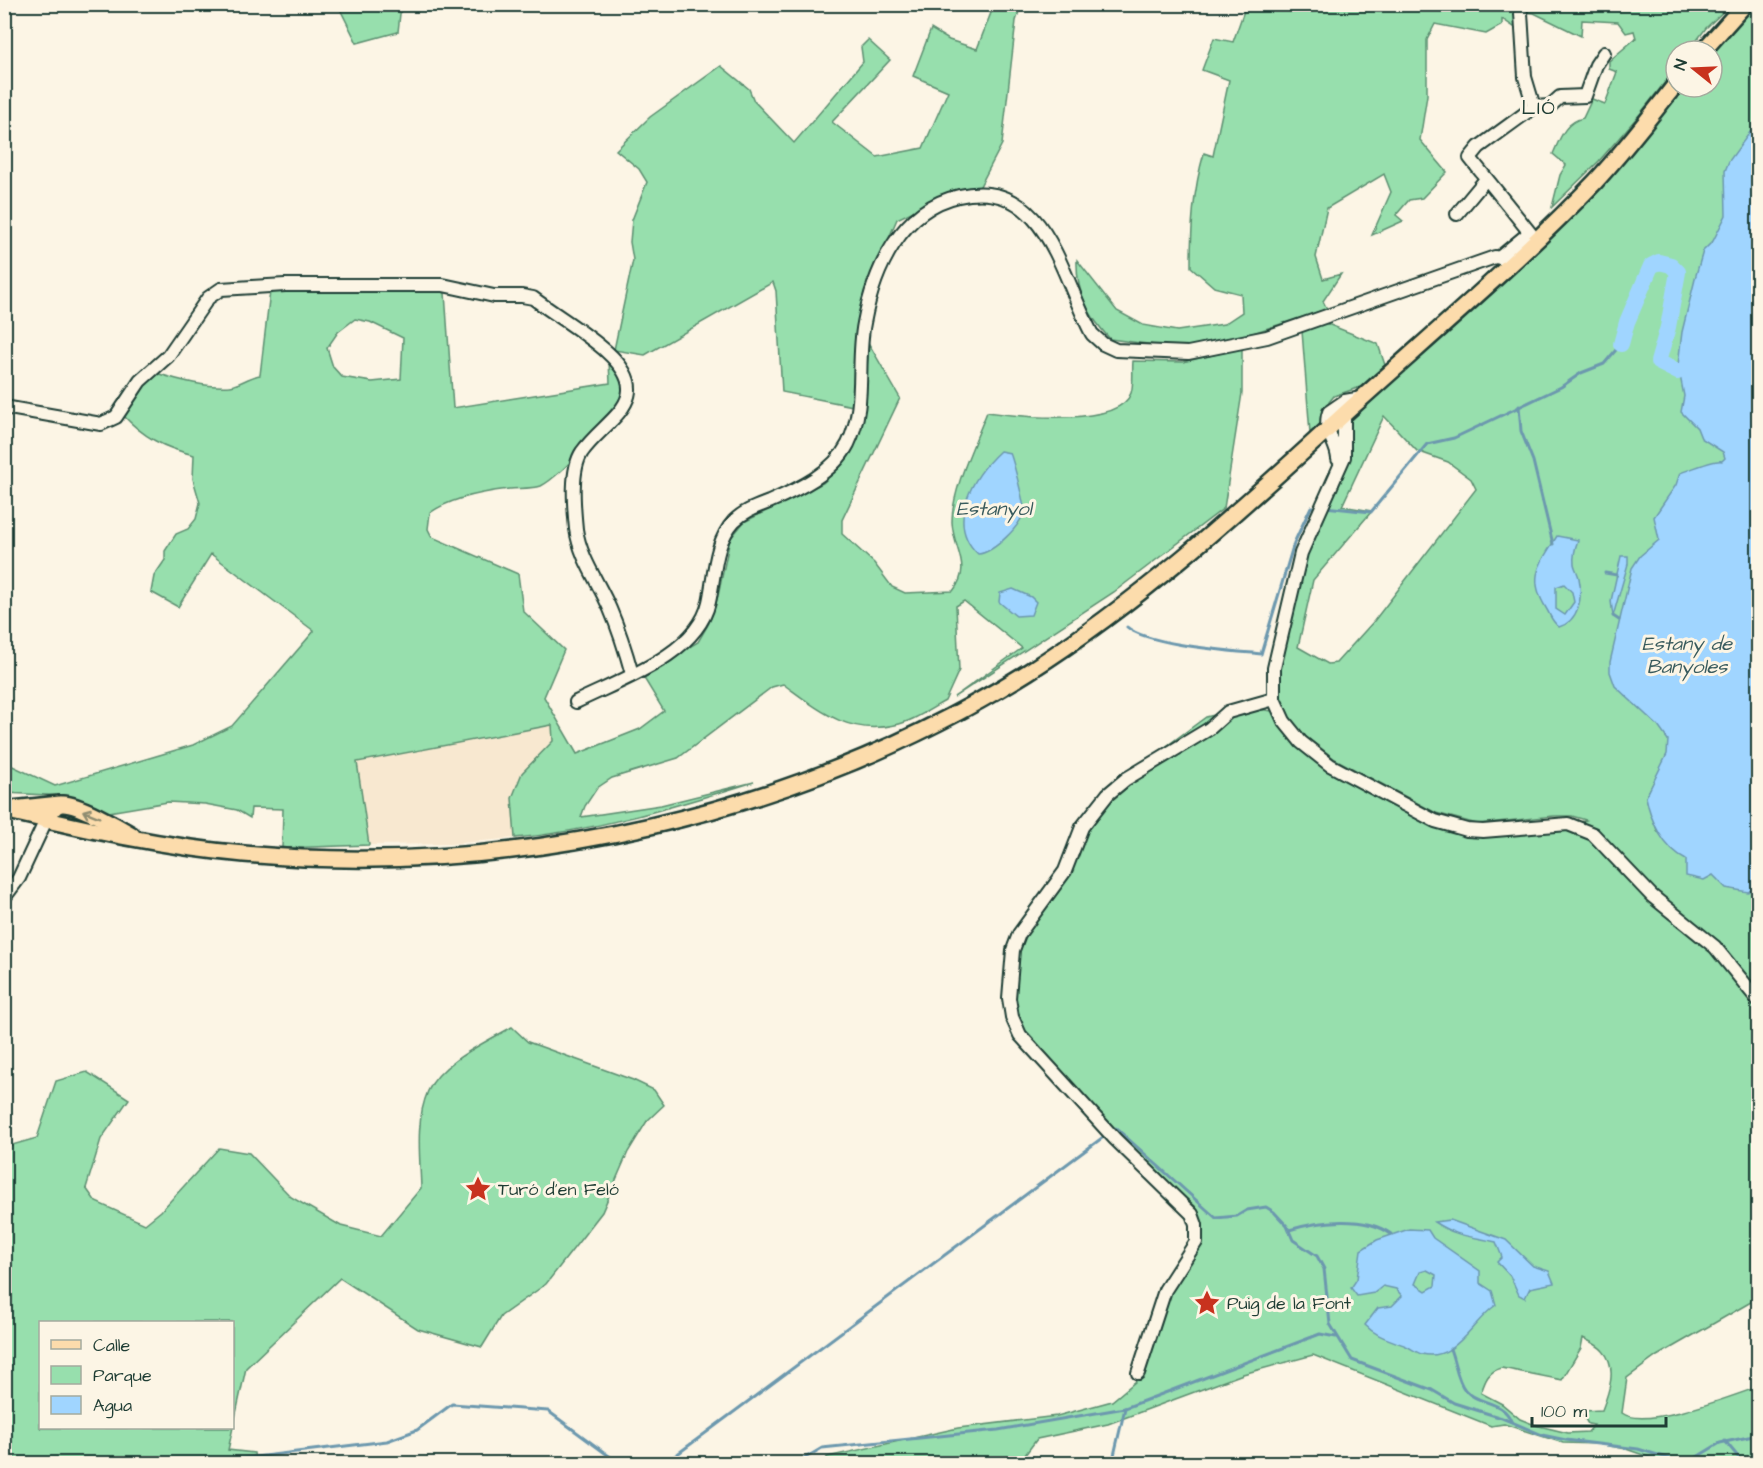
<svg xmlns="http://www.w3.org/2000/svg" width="1763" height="1468" viewBox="0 0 1763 1468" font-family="'Architects Daughter',sans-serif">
<rect width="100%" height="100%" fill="#fcf5e5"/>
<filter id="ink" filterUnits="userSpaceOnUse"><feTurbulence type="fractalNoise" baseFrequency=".0167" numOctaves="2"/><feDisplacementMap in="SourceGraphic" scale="12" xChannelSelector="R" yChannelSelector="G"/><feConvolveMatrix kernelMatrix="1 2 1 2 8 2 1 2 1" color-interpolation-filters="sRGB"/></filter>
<g filter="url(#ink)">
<polygon fill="#f8e8d0" points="553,725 553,741 522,773 512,798 515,838 450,844 369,845 357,762"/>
<g fill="#97dfad" stroke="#5b8e70" stroke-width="1.5" fill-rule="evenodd">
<polygon points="338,5 401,5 398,32 357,43"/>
<polygon points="994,5 1021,5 1016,21 1002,144 979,188 940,198 897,219 883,252 853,406 782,392 776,291 773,282 645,355 614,350 633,260 630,242 632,220 647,182 639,169 616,150 650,117 721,66 749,89 754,101 794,143 863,62 861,47 868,40 890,60 832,122 877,157 923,148 948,91 913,76 931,29 949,40 977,49"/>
<path d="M1246 5H1730L1706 28 1689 51H1676V68L1640 114 1599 161 1552 207 1560 175 1566 165 1553 154C1560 138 1565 122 1583 118L1592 99 1605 104 1617 72 1609 69V61L1636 38 1634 31 1626 33 1618 22 1582 20 1581 36 1534 13 1517 11V29L1502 19V25L1486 34 1435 24 1427 40V95L1420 140 1447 172 1422 198 1409 200 1396 215 1403 221 1372 235 1391 192 1384 174 1327 208 1316 257 1323 279 1341 274 1323 301 1327 309 1228 341 1178 348 1110 339C1088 315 1076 293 1077 260L1117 311 1143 325 1177 331 1224 324 1242 312 1241 294 1214 287 1191 267C1191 228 1193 191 1204 153L1213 156 1229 80 1202 70 1214 38 1233 42Z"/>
<path d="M1758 5V126L1730 456 1654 713 1673 745 1646 797 1657 830 1668 842 1758 875V1298L1657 1356 1627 1378 1622 1413C1645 1430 1732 1396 1758 1387V1463H1666L1626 1449 1599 1444 1563 1443 1504 1424 1491 1426 1313 1355 1243 1374 1108 1424 1037 1439 1019 1463 826 1464 827 1457 958 1428 1057 1416 1112 1401 1136 1381 1142 1358 1173 1278 1198 1233 1195 1206 1147 1167 1023 1033 1013 988 1019 940 1070 856 1088 819 1145 762 1206 717 1214 715 1223 721C1238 712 1254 707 1272 711L1288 736 1434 824 1567 827 1586 820 1572 816H1554L1477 824 1436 813 1335 759 1300 732 1280 703 1278 668 1307 553 1320 520 1348 420 1682 87H1712V51C1722 39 1744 8 1758 5ZM1384 416 1417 451 1448 462 1471 479 1476 489 1374 621 1336 663 1328 664 1298 647 1313 580 1372 511 1342 506ZM1583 1338C1589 1341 1598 1345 1603 1351 1618 1367 1609 1392 1602 1410L1583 1411 1582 1414 1588 1424 1594 1425 1588 1432 1568 1433 1535 1425 1520 1419 1502 1404 1481 1393C1485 1381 1488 1371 1502 1368L1562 1380 1581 1348Z"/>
<path d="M271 283 430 284 445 293 453 408 610 383 609 361C616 370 624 378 624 389 625 410 560 477 541 486 532 489 518 488 509 489 484 492 450 498 430 513L428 529 432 537 518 574 523 611 564 650 544 697 577 754 640 729 664 711 642 675 698 642 709 623 718 596 730 539 744 522 823 483 843 464 863 417 869 344 900 398 842 520V534L874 563 892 587 905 593 953 591C973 566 953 550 952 522 952 489 975 443 987 412 1015 416 1119 428 1131 393 1134 384 1132 370 1133 361L1183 362 1242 348V393L1224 508 1114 592 954 697 1022 648 964 601 956 606 959 670 945 701C930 709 912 722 895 725 848 736 819 710 783 684L772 687 678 758 612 778 597 788 585 806 581 817 661 805 754 782C675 806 598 831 515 838L512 798 522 773 553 741 552 725 357 762 369 845 282 848 283 809 251 808 250 818 237 810 205 804 168 802 109 812 68 796 5 793 4 740 6 763 55 786 193 745 232 726 314 631 211 554 178 607 151 592 154 576 165 560V551L176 534 188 529 196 519 200 503 193 479 194 455C164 448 143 437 122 414L144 384 156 373C178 380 206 388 230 386 236 386 249 377 260 375ZM355 319 370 322 403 338 401 379 372 382 342 377 333 367 327 348 338 332Z"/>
<polygon points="1325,323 1378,344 1385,365 1363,386 1334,396 1325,407 1320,425 1310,433 1302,331"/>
<path d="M512 1027 528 1042 633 1080 654 1090 664 1105 647 1121 628 1152 602 1212 546 1284 501 1316 482 1347 418 1329 340 1278 246 1368 228 1450 254 1453 255 1463H5V1147L37 1138 56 1081 87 1072 129 1099 101 1139 86 1188 96 1202 145 1224 161 1211 219 1148 249 1153 291 1197 341 1226 381 1236 421 1188C420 1156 415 1121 428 1091 441 1062 486 1042 512 1027ZM40 1322H232V1428H40Z"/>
</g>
<g fill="#a0d5ff" stroke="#6c98ae" stroke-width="1.5" fill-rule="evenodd">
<path d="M1758 121V885L1748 892 1726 888 1713 875 1704 880 1686 876V860C1663 848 1651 822 1646 797L1667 754 1668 740 1658 726 1615 686 1610 672V662L1632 568 1640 556 1659 540 1654 517 1676 485 1680 473C1689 470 1715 459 1722 461L1725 458 1723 452 1701 438 1697 428 1681 412 1684 396 1678 365 1682 332 1696 275 1703 251 1713 241 1726 215 1725 171 1729 161Z"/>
<path d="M1000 451 1010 453C1013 460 1024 503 1024 509 1023 525 993 553 978 554 945 523 973 476 1000 451Z"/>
<path d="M1557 536 1578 540C1575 548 1573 556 1574 564 1575 569 1578 573 1579 578 1583 597 1579 621 1559 627 1551 621 1551 616 1546 608 1527 577 1540 564 1557 536ZM1564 584 1572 592 1574 602 1565 615 1556 609V587Z"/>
<polygon points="1621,556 1628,556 1628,564 1613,616 1611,601"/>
<polygon points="1013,589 1031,597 1036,602 1031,615 1016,616 999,602 1000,593"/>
<path d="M1450 1220 1506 1240 1533 1266 1549 1271 1554 1283 1530 1288 1525 1298 1519 1295 1510 1276 1497 1262 1502 1257 1496 1242C1470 1236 1457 1237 1434 1222Z"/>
<path d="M1409 1229 1428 1230 1433 1238 1480 1271V1283L1492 1291 1496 1305C1472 1321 1456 1362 1422 1354 1417 1353 1411 1348 1406 1346 1390 1339 1378 1338 1365 1325L1378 1308 1392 1306 1402 1296 1396 1289 1383 1286 1374 1293 1357 1296 1351 1288 1357 1279 1361 1250 1377 1240ZM1427 1270 1436 1275 1435 1286 1426 1291 1415 1284 1420 1272Z"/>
</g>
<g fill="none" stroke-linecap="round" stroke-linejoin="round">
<g stroke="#6c98ae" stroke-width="3">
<polyline points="1519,406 1521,431 1533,461 1553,544"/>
<polyline points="1325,507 1371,512 1427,444 1454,438 1561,387 1581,373 1604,364 1621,344"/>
<polyline points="1605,573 1617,575"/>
<polyline points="1613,616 1619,620"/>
<path d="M1127 627C1147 645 1232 651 1261 654L1294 543 1311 507H1318"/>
<polyline points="1111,1131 1116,1128 1216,1218 1237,1216 1247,1210 1266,1207 1274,1212 1287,1226 1293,1240 1317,1256 1324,1269 1330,1324 1352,1360 1432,1390 1454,1403 1502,1418 1542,1435 1566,1440 1638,1449 1671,1459 1692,1460 1720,1443 1758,1435"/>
<path d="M1289 1230C1319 1221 1364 1215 1391 1234"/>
<path d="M1450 1349C1455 1361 1457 1381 1465 1390 1478 1405 1503 1400 1511 1421"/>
<polyline points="1725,1441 1744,1464"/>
<polyline points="238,1459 387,1441 417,1430 452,1404 548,1411 620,1464"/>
<polyline points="664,1464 1106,1135"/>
<polyline points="795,1464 822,1448 998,1430 1125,1408"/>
<polyline points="1112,1464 1125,1408 1320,1334 1336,1337"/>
</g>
<polyline stroke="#a0d5ff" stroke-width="16" points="1621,344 1627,322 1651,266 1659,262 1671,265 1678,272 1668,327 1658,362 1678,372"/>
<g stroke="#1f3d34" stroke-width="16">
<g id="minor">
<polyline points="1521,13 1525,77 1534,107"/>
<polyline points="1457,214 1486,179"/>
<polyline points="1535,239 1470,158 1479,147 1534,107 1550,106 1560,97 1585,96 1596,65 1604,53"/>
<polyline points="1500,257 1529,233"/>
<path d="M4 407 101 424 116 417 140 381 168 356 208 298 221 289 285 285H443L494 296H522L533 298C557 316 585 332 607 352 659 399 606 418 582 452 570 470 574 508 576 529 580 558 599 583 610 609 619 630 626 652 632 674"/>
<polyline points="1344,414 1344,457 1301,553 1274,668 1274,699 1284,721 1301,742 1330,765 1435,821 1467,830 1483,831 1568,824 1593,834 1652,896 1715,947 1758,1000"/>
<path d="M1338 459C1337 442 1322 431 1329 412L1345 401 1362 398"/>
<path d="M576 702C620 680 697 655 709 602 715 575 714 543 734 521 744 511 756 507 769 502 799 489 833 473 848 444 867 405 856 363 864 323 874 269 901 209 959 196 1046 176 1061 277 1092 334L1103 344 1116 350 1188 353 1267 337 1495 257 1513 261"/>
<polyline points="4,898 19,878 46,820"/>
<polyline points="1138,1373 1165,1290 1196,1242 1196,1225 1192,1214 1115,1139 1020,1035 1012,1017 1009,998 1013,950 1019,934 1065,871 1082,827 1108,794 1126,779 1209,729 1228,712 1274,699"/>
</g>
</g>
<g stroke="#1f3d34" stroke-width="20">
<g id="major">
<polyline points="1703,51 1745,4"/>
<polyline points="12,809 60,804"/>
<path d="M4 810C84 829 163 847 244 854 514 878 797 816 1028 672 1147 597 1249 501 1352 407 1434 333 1519 261 1595 182 1624 151 1650 117 1676 84"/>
<path d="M46 820C50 814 54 804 62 804 77 803 119 827 132 835"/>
</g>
</g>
<use href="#minor" stroke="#fcf5e5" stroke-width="12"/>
<use href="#major" stroke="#fcdcac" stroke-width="15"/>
</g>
<defs><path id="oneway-shaft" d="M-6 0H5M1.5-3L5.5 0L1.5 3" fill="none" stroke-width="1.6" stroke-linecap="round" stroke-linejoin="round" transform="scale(1.5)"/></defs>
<use stroke="#8e8c70" href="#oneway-shaft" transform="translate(91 814) rotate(-158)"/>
</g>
<defs>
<g id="sight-bare" transform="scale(2.07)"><path d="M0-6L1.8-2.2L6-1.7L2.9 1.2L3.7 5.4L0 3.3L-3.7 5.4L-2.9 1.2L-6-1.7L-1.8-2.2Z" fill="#c8321e" stroke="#fcf5e5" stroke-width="2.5" paint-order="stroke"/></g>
</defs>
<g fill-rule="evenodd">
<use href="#sight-bare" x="478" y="1189"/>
<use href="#sight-bare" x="1207" y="1303"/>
</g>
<g text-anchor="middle" stroke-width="6" stroke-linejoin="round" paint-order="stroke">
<g font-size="18" fill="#1f3d34" stroke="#fcf5e5" text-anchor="start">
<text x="498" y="1195">Turó d'en Feló</text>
<text x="1227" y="1309">Puig de la Font</text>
</g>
<g font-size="20" letter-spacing="1.5" fill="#1f3d34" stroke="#fcf5e5">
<text x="1539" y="114">LIÓ</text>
</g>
<g font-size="20" font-style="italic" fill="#395b5d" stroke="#fcf5e5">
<text x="994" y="515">Estanyol</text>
<text x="1687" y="650">Estany de<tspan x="1687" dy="23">Banyoles</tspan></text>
</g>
</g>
<rect width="1763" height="1468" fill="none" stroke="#fcf5e5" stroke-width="24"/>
<rect x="12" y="12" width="1739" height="1444" fill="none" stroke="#1f3d34" stroke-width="2" filter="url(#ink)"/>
<rect x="39" y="1321" width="195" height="108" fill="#fcf5e5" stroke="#a4ab9e" stroke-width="1.5"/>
<rect x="51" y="1340" width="30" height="9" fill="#fcdcac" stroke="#a4ab9e" stroke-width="1.5"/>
<text x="93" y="1351" font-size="18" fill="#1f3d34">Calle</text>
<rect x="51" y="1366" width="30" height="18" fill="#97dfad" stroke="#a4ab9e" stroke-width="1.5"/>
<text x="93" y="1381" font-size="18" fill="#1f3d34">Parque</text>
<rect x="51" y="1396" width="30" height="18" fill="#a0d5ff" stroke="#a4ab9e" stroke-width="1.5"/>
<text x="93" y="1411" font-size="18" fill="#1f3d34">Agua</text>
<g transform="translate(1694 69) rotate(288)"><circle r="28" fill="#fcf5e5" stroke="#a4ab9e" stroke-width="1.5"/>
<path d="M0-4.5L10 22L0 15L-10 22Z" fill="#c8321e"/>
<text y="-9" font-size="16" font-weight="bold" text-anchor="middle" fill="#1f3d34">N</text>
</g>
<path d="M1532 1417v9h134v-9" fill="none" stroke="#1f3d34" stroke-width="3"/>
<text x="1541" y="1417" font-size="18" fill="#1f3d34" stroke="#fcf5e5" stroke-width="4.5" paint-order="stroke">100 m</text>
</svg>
